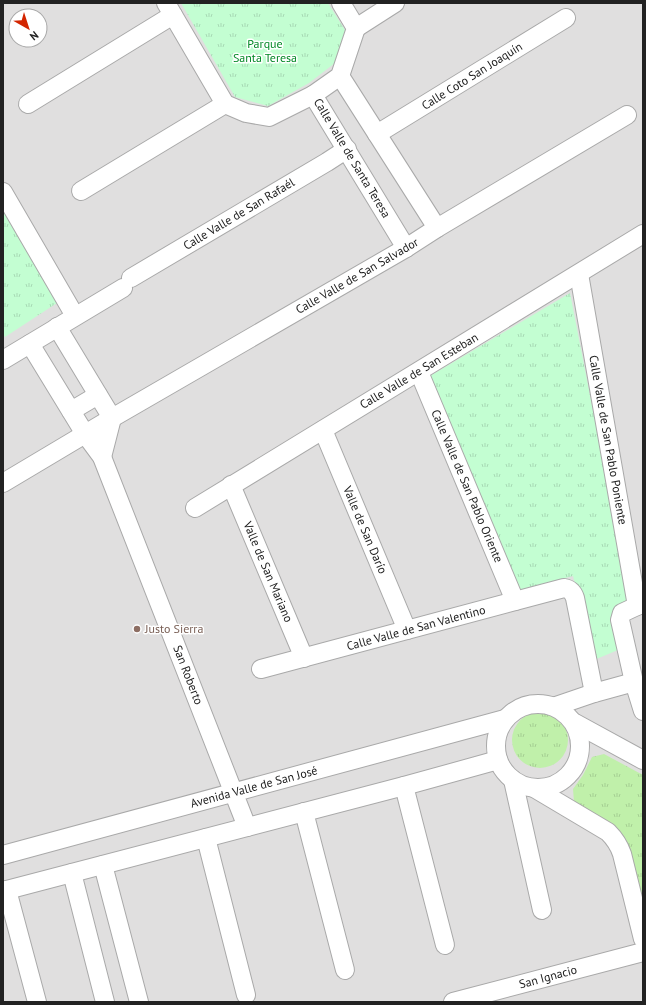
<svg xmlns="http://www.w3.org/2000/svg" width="646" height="1005" viewBox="0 0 646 1005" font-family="'PT Sans',sans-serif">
<defs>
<pattern id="grass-tufts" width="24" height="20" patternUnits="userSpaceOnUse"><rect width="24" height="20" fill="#c0f0aa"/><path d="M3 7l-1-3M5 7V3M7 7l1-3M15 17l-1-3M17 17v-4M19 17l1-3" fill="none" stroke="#a5ce92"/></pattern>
<pattern id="park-tufts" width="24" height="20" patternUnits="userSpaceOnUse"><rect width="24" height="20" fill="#c3fed2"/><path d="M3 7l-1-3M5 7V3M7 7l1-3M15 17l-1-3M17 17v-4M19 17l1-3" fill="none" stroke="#a7d9b4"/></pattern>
</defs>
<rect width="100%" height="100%" fill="#f3f1e8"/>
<path fill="#e0dfdf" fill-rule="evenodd" d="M3 3H643V1002H3ZM16 16H40V40H16Z"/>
<g fill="url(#grass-tufts)">
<circle cx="540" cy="740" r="28"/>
<polygon points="604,754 643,775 643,910 620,831 574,802 573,789 583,775 592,757"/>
</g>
<g fill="url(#park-tufts)">
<polygon points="181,3 328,3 345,30 335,63 309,83 268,106 235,97"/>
<polygon points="3,211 57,303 5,337 3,334"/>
<polygon points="570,293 631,605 618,650 594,660 573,576 517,591 430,376"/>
</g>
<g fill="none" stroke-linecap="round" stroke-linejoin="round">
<g stroke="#a9a9a9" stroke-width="20">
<g id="minor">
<polyline points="166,3 225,104 246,113 269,117 313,95 340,76 356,28 341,3"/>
<polyline points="356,28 395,3"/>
<polyline points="340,76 437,228"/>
<polyline points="313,95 406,248"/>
<polyline points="28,104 173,15"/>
<polyline points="377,134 566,18"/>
<polyline points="81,191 225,104"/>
<polyline points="3,192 75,316"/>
<polyline points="579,274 637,606"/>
<polyline points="131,278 327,162 347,149"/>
<polyline points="57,327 112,418 102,457"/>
<polyline points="30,344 85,434 102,457 247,827"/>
<polyline points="3,360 123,288"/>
<polyline points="419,372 515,601"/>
<polyline points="71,411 98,395"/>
<polyline points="323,430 407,630"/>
<polyline points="3,483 112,418 406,248 437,228 627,115"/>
<polyline points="231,485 304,658"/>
<polyline points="195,508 643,234"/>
<polyline points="643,604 637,606 622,613 620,620 634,682 643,711"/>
<path d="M261 669 515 601 564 588C570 589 573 592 575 598L594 693"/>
<circle cx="538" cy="746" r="42"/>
<polyline points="556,706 594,693 634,682"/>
<polyline points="575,723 643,760"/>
<polyline points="513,780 542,910"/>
<polyline points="404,786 445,945"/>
<path d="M534 788 608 832C615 839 619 845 622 854L643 939"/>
<polyline points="304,812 345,970"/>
<polyline points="206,838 246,995"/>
<polyline points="3,855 505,719"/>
<polyline points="103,865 139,1002"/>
<polyline points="72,873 105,1002"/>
<polyline points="7,890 37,1002"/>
<polyline points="3,891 404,786 498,760"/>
<polyline points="453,1002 643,952"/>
</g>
</g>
<use href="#minor" stroke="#fff" stroke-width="18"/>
</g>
<circle fill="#8d6e63" stroke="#fff" stroke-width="1.5" cx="137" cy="629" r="4"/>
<g text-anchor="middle" stroke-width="3" stroke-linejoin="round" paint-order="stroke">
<g font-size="12" fill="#028825" stroke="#fff">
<text x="265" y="48">Parque<tspan x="265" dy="14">Santa Teresa</tspan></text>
</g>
<g font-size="12" fill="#222" stroke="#fff">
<text transform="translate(472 76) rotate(-32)" y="4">Calle Coto San Joaquín</text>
<text transform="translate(352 158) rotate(59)" y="4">Calle Valle de Santa Teresa</text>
<text transform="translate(239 214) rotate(-31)" y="4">Calle Valle de San Rafaél</text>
<text transform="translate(357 276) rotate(-30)" y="4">Calle Valle de San Salvador</text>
<text transform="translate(419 371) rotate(-31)" y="4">Calle Valle de San Esteban</text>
<text transform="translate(608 440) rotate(80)" y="4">Calle Valle de San Pablo Poniente</text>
<text transform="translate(467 486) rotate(67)" y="4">Calle Valle de San Pablo Oriente</text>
<text transform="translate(365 530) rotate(67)" y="4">Valle de San Darío</text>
<text transform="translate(268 572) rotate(67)" y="4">Valle de San Mariano</text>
<text transform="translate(416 628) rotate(-15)" y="4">Calle Valle de San Valentino</text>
<text transform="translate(188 675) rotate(69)" y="4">San Roberto</text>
<text transform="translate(254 787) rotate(-15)" y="4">Avenida Valle de San José</text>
<text transform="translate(548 977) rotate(-15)" y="4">San Ignacio</text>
</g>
<g font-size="12" fill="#785e54" stroke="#fff" text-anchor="start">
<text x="145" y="633">Justo Sierra</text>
</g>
</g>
<rect width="646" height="1005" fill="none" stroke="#222222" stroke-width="8"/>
<g transform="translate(28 28) rotate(141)"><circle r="19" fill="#ffffff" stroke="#a7a7a7"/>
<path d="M0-3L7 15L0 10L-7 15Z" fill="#d32500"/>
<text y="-6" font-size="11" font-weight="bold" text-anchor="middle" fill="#222222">N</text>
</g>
</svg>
